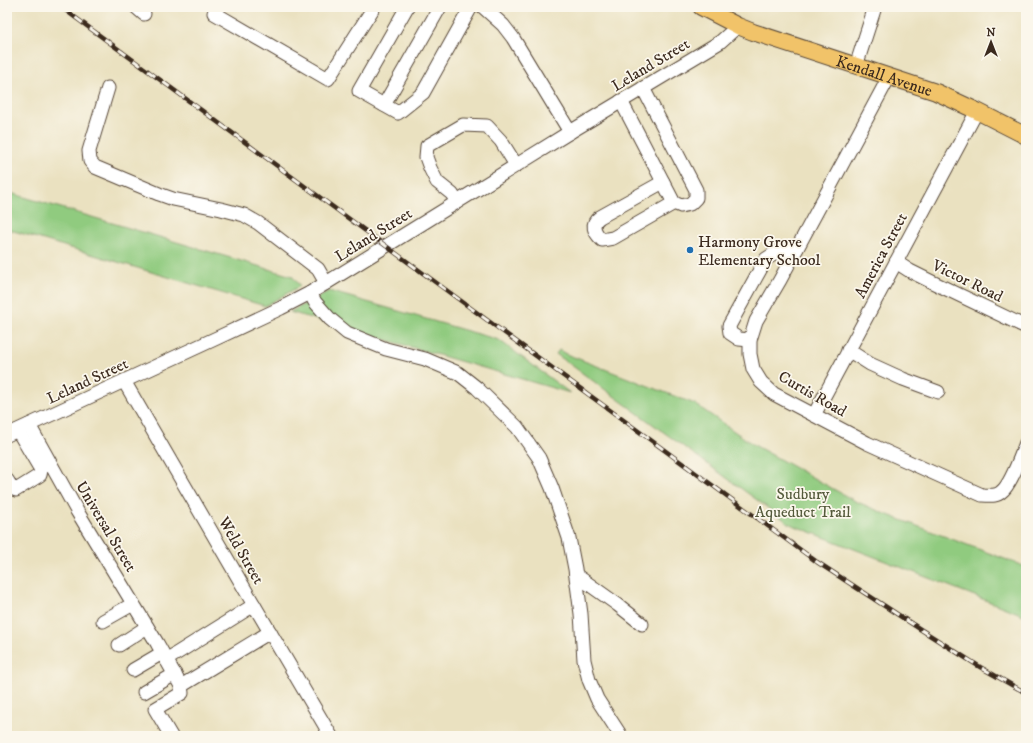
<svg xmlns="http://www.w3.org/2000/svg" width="1033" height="743" viewBox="0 0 1033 743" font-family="'IM FELL DW Pica',serif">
<rect width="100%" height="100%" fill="#fbf7ec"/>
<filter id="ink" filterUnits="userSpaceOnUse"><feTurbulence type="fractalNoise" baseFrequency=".025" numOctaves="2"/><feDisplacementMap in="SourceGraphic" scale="8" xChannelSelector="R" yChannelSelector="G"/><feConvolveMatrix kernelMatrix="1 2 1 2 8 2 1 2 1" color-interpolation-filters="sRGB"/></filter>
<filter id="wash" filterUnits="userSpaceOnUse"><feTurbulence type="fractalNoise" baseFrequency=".012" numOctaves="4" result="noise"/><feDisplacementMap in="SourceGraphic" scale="16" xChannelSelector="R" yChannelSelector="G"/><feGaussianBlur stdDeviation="0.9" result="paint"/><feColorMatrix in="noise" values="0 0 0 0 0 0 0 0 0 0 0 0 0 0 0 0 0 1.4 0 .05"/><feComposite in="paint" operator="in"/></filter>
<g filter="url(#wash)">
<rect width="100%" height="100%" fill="#eae1c0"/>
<g fill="#90cb7f" stroke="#667a4e">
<polygon points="7,192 292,276 300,286 265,306 7,229"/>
<polygon points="329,291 499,340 570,393 290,312"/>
<polygon points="559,350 566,354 695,404 754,445 855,501 888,515 1026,567 1026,616 790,524 556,354"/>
</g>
</g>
<g filter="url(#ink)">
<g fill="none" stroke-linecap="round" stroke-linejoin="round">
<g stroke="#554536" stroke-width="15">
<g id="minor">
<polyline points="136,7 144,14"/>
<polyline points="217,7 214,13 328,79 374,7"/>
<polyline points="407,7 359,91 398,113 423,93 471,7"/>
<polyline points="483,7 503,25 513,38 570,132"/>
<polyline points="856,66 875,7"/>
<path d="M889 77 780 280 756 321 750 340V354L753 369 761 382 774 394 867 443 982 495C989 495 996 497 1001 492 1011 485 1021 455 1026 443"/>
<polyline points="108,88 89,151 90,161 95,167 159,194 173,199 221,209 244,215 258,223 318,269 326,283"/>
<polyline points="621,101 674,203 681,206 690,204 696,198 696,190 643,88"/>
<polyline points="384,105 440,7"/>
<path d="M663 182 600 217C590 224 594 232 602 240L613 238 674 203"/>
<polyline points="457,202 452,194 437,182 430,168 426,157 427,146 463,125 487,126 501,141 516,165"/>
<polyline points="896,262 910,271 930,281 1026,327"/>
<polyline points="310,293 315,302 330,319 347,333 386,349 425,359 458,373 477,388 517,427 539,458 552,488 569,538 575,569 581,614 584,660 589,680 597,699 621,736"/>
<polyline points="750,340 739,339 730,333 729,326 766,259 780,250 797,248"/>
<polyline points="848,350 870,364 903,379 938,392"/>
<polyline points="124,381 254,605 331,736"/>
<polyline points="814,415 977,111"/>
<polyline points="29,425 77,511 157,643 181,686 270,632"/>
<polyline points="7,435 219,337 281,308 310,293 386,246 570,132 720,42 738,26"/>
<polyline points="7,480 12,488 16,490 40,475 41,470 18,431"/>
<polyline points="576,575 618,605 642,624"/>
<polyline points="103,621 133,604"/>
<polyline points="119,645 147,627"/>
<polyline points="166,660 254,605"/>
<polyline points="133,670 162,653"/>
<polyline points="144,692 175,674"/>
<polyline points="171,736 155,709 182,693 181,686"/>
</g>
</g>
<g stroke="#554536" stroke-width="18">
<g id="major">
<path id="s1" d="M701 7 738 26 753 32 936 92 977 111 1026 136"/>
</g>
</g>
<use href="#minor" stroke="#fff" stroke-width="13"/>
<use href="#major" stroke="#f1c369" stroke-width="16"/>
<g stroke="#3b2a1e" stroke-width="4.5">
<polyline id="rail" points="61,7 386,246 817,562 920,629 980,667 1026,693"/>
</g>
<use href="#rail" stroke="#fbf7ec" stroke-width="3" stroke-dasharray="9" stroke-linecap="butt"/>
</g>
</g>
<circle fill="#1f6fb2" stroke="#fbf7ec" stroke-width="1.5" cx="690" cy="250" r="4"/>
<g text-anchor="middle" stroke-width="3.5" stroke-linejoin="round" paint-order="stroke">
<g font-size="16" fill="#3b2a1e" stroke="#fbf7ec">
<text transform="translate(650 64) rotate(-31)" y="6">Leland Street</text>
<text dy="6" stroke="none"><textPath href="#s1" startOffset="196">Kendall Avenue</textPath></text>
<text transform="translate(373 234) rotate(-32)" y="6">Leland Street</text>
<text transform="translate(880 255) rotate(-62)" y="6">America Street</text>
<text transform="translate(968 280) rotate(26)" y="6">Victor Road</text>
<text transform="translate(87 380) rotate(-25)" y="6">Leland Street</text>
<text transform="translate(813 393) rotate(30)" y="6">Curtis Road</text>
<text transform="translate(107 526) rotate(59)" y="6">Universal Street</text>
<text transform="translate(242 550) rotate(60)" y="6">Weld Street</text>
</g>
<g font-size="16" fill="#3b2a1e" stroke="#fbf7ec" text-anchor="start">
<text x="698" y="247">Harmony Grove<tspan x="698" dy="18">Elementary School</tspan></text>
</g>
<g font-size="16" fill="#545a3b" stroke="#fbf7ec">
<text x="803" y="499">Sudbury<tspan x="803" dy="18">Aqueduct Trail</tspan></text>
</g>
</g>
<rect width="1033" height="743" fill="none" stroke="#fbf7ec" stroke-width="24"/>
<g transform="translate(991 42)" stroke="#fbf7ec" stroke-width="3" paint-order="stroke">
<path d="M0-3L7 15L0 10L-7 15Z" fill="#3b2a1e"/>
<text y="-6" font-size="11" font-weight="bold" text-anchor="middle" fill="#3b2a1e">N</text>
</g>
</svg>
